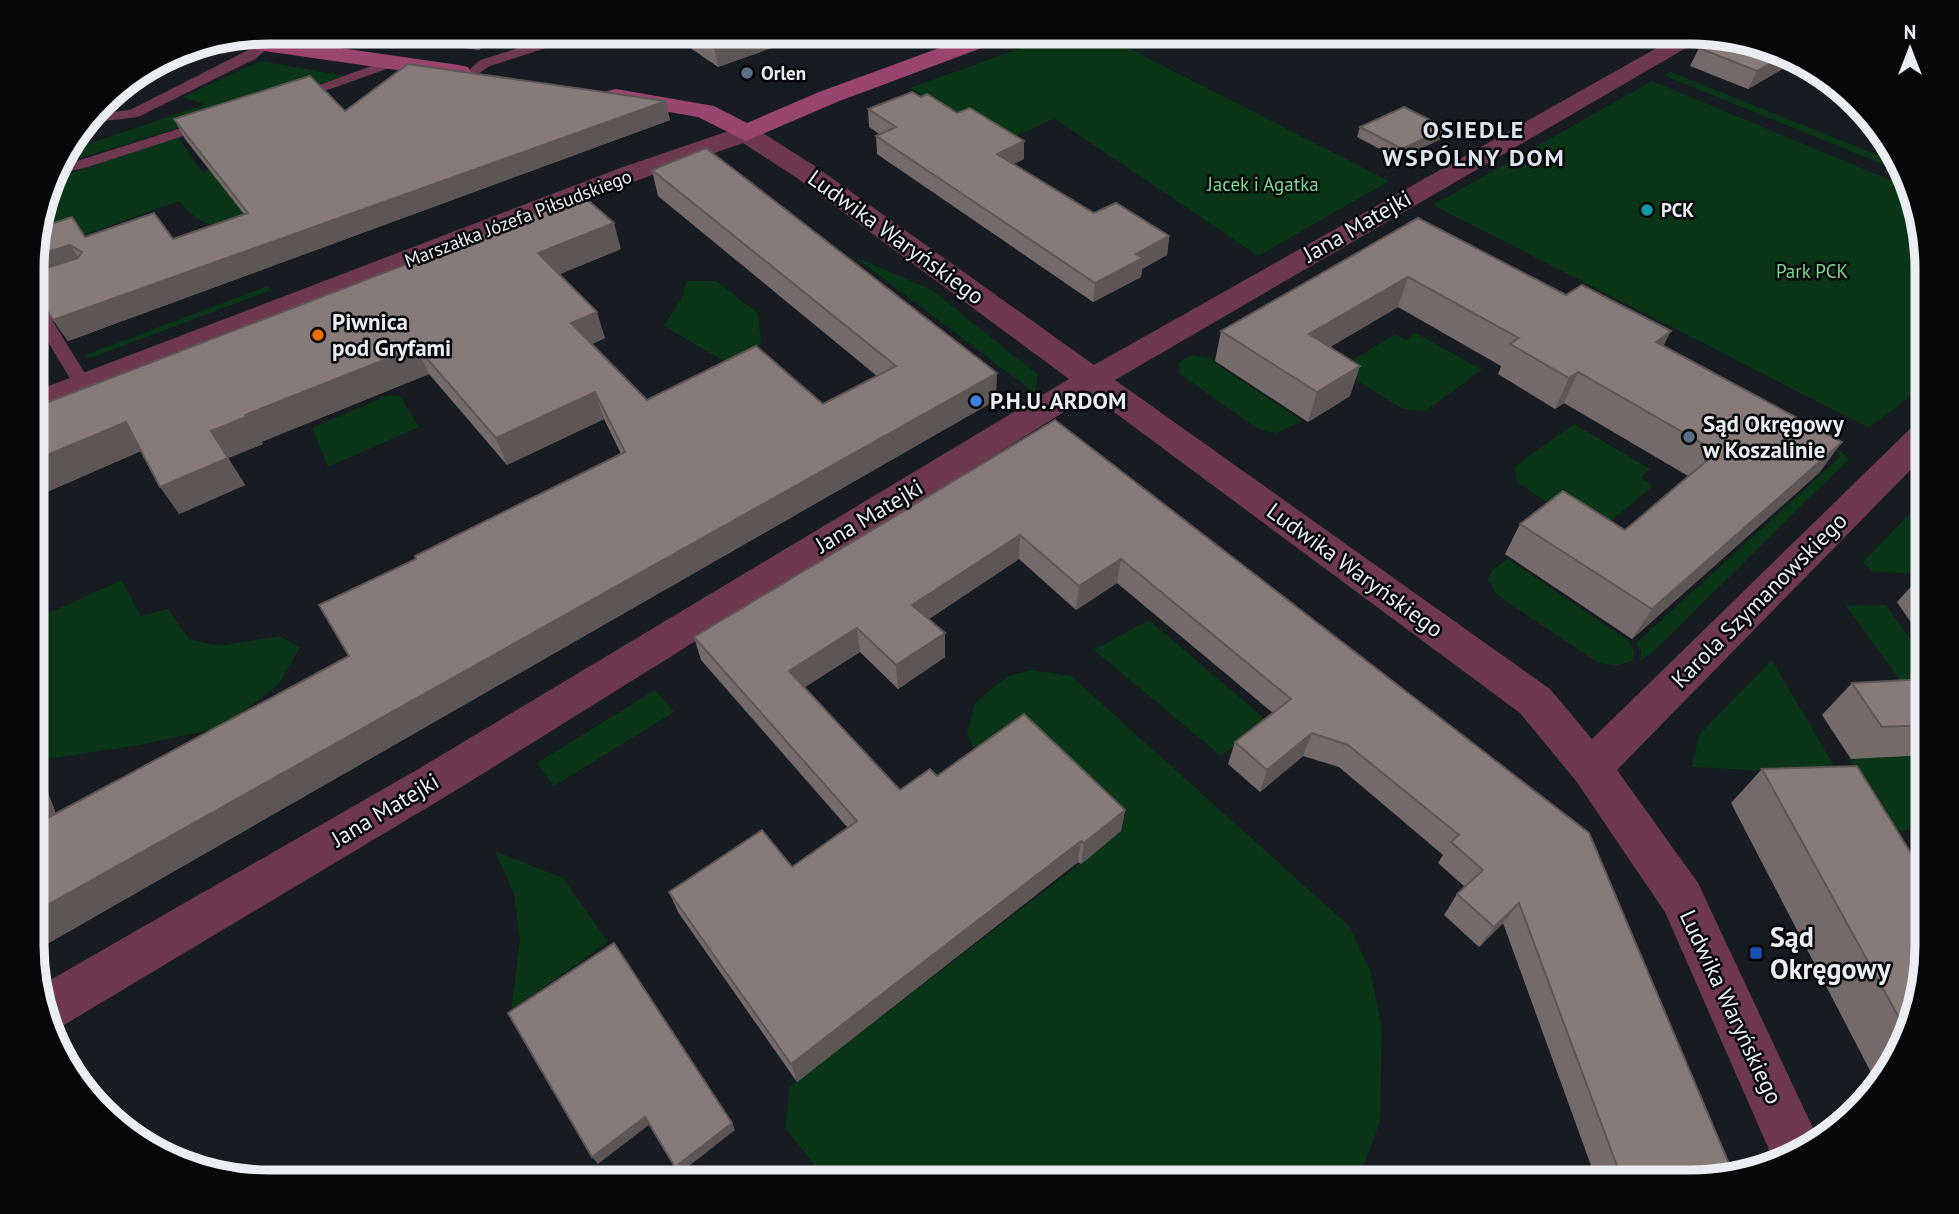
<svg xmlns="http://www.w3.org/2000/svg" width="1959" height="1214" viewBox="0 0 1959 1214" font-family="'PT Sans',sans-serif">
<rect width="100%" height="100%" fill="#161c22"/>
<g fill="#0a3516">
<polygon points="1065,32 1097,32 1389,181 1258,256 1054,118 1000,144 910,88"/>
<polygon points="261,61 345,76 81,158 65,152 206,104 182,97"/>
<polygon points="1671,72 1900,164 1902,172 1663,75"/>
<polygon points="1652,81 1907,187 1927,253 1927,383 1869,428 1433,205"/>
<path d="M178 137 202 172 254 157 247 218C215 231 202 227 179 201L33 253 51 180Z"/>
<polygon points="855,257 932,290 1038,375 1035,393"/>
<polygon points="687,281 716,281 758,313 761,344 732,366 664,326 681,299"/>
<polygon points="268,286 271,290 88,359 85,355"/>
<polygon points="1416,333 1482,370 1425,411 1403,409 1338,369 1395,334 1406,340"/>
<polygon points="1190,355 1212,358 1213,362 1302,421 1277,433 1258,429 1180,374 1178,364"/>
<polygon points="388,395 400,396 419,427 328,467 312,428"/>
<polygon points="1574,424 1650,469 1641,478 1653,486 1595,534 1518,483 1514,467"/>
<polygon points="1831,443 1849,459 1653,652 1640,661 1641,651 1636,643 1840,457"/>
<polygon points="1922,501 1927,505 1927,575 1871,571 1863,562"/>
<polygon points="1508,559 1629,641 1634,652 1632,661 1616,666 1599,663 1500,597 1494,591 1488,579 1492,570"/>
<polygon points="122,580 140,616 168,609 189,639 219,646 280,636 300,648 278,685 223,727 140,745 33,761 33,620"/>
<polygon points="1886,605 1927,663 1927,717 1846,606"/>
<polygon points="1149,620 1267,721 1221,756 1094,650"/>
<polygon points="1772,660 1839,775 1692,767 1699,735"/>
<polygon points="1032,670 1071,676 1349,926 1370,970 1382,1029 1380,1122 1357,1182 827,1182 785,1127 790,1087 1121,832 982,766 967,734 975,703 1008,676"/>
<polygon points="655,690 674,712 554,786 537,763"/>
<polygon points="1927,751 1927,829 1897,831 1848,755"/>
<polygon points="495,851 563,878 608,942 511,1010 520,941 514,894"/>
</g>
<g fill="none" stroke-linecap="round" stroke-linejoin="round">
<g fill="#6d3850" fill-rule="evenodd">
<polygon points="266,41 272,45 255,59 138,117 88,123 94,114 130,110"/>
<polygon points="541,41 547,45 546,48 490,66 472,78 465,74 480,60"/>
<polygon points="393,58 400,62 398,65 299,100 289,100 287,97"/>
<polygon points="206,120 213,124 211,127 85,168 53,174 56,165 77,161"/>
<polygon points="33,297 41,302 92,385 89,389 77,389 74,385 33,317"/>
</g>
<polygon fill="#6d3850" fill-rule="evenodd" points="1685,32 1710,34 1115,380 1550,689 1592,739 1915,424 1927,421 1927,453 1617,770 1698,883 1819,1141 1809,1150 1774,1161 1665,912 1576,781 1520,713 1091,395 450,794 54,1031 38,987 420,768 1069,379 797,178 743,143 641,179 33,415 33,392 623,167 746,125 755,128 815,166 1094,365"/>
<g fill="#9a456d" fill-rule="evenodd">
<polygon points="983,32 1015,32 1011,37 837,102 746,141 698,117 616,103 607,101 604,96 607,91 616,89 714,106 747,123 819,92"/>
<polygon points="251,35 459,65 468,67 471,72 468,77 459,79 229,46 219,41"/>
</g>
</g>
<g fill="#746a69">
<polygon points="345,32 501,32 479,50"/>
<polygon points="592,32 635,32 607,41"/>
<polygon points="667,32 807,32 808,35 718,67"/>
<polygon points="847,32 912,32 877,44 858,33 852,35"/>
<polygon points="1658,32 1681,32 1671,37"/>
<polygon points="1700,33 1752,40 1798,60 1748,89 1690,66 1699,48 1694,46"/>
<polygon points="868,109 1024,159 1013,164 1094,213 1169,236 1167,255 1142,269 1141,277 1093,302 877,154 876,136 879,134 869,127"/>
<polygon points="345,111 670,120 68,341 53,320 45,284 39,271 33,263 42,211 50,224 85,236 173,239 244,214 185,139 174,119"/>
<polygon points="1360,127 1446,128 1443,138 1399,159 1357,137"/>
<polygon points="652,170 996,400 33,952 33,775 45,785 56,814 349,656 416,559 621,454 604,419 507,465 429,374 261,442 263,444 228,458 245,485 179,514 141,451 33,498 33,408 621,249 559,274 605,338 592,344 647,400 823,404 877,376 658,196"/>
<polygon points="1418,218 1663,346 1820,472 1632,639 1505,554 1520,524 1625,530 1688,476 1564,403 1555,409 1498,374 1501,366 1398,307 1330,347 1350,396 1308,422 1215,361 1221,331"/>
<polygon points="1055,420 1589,833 1705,1182 1597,1182 1503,923 1479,947 1444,915 1457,894 1465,887 1438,863 1443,855 1339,767 1303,756 1260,792 1228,764 1235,742 1273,713 1117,583 1076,610 1019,559 929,619 945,633 945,657 898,689 860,652 805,687 900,790 937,776 1125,810 1121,831 1081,864 1078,862 797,1082 678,912 669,892 792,867 848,828 701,660 694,637"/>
<polygon points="1927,569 1927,646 1897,602"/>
<polygon points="1927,679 1927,755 1851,759 1822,715 1852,683"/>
<polygon points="1762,769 1927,960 1888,1077 1878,1086 1731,803"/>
</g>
<g fill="#5e5655">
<polygon points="473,32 501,32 479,50"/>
<polygon points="604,32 635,32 607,41"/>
<polygon points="755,32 807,32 808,35 718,67 714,46"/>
<polygon points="876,32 912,32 877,44"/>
<polygon points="1673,32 1681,32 1671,37"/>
<polygon points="1785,55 1798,60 1748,89 1757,71"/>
<polygon points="127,81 108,96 112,91"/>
<polygon points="666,101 670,120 68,341 53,320"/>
<polygon points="1446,128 1443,138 1399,159 1402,149"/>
<polygon points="1024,141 1024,159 996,172 997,154"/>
<polygon points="42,212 52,229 35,234 39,220"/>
<polygon points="614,223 621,249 546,280 538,253"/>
<polygon points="1169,236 1167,255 1142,269 1141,277 1093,302 1095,283 1136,254"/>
<polygon points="70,245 84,266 44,279 33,263 33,256"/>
<polygon points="1408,277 1398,307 1301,364 1309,334"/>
<polygon points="597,312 605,338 579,350 571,323"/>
<polygon points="33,321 49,348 33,354"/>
<polygon points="1671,331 1655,362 1656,342"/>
<polygon points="417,347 429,374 261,442 263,444 228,458 245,485 179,514 160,487 211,431 245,415"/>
<polygon points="1360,366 1350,396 1308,422 1317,392"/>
<polygon points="1578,372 1564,403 1555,409 1569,378"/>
<polygon points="997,373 996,400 33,952 33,913"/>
<polygon points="595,392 604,419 507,465 496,438"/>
<polygon points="126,422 145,449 33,498 33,461"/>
<polygon points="1842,442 1820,472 1632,639 1652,609"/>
<polygon points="1020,535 1019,559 914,628 912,605"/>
<polygon points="1121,559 1117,583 1076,610 1079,586"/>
<polygon points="857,628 860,652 794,694 789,671"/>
<polygon points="945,633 945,657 898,689 896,665"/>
<polygon points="1312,733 1303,756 1260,792 1267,770"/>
<polygon points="33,775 45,785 68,846 40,822 33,804"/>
<polygon points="1125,810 1121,831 1081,864 1084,843"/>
<polygon points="1081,841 1078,862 797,1082 791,1064"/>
<polygon points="1519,903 1503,923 1479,947 1494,927"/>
<polygon points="645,1117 650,1124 598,1164 592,1157"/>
<polygon points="732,1123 735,1130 680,1173 675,1167"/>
</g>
<g fill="#877b7a" stroke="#5e5655" stroke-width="2">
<polygon points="694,32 755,32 714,46"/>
<polygon points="1721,36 1752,40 1785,55 1757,71 1699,48"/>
<polygon points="408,64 666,101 53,320 33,288 45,284 37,271 78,258 82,252 70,245 33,256 33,238 36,229 72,217 85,237 154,213 173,239 248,213 174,119 310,76 345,111"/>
<polygon points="912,92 921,97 927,94 957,113 970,108 1024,141 997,154 1094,213 1116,203 1169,236 1136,254 1143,258 1095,283 876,136 896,127 868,109"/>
<polygon points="1404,107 1446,128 1402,149 1360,127"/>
<polygon points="706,148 997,373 33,913 33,804 40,822 349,656 319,605 416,559 415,556 625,452 595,392 496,438 417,347 245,415 246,417 211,431 228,458 160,487 126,422 33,461 33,408 583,196 614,223 538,253 597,312 571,323 647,400 756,346 823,404 896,366 652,170"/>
<polygon points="41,212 45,218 39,220"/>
<polygon points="1418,218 1566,295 1582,285 1671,331 1656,342 1842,442 1652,609 1520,524 1563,491 1625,530 1717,452 1578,372 1569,378 1510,344 1519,338 1408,277 1309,334 1360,366 1317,392 1221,331"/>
<polygon points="1055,420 1589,833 1733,1173 1705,1182 1623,1182 1519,903 1494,927 1457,894 1483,870 1451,842 1459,835 1348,745 1312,733 1267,770 1235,742 1291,699 1121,559 1079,586 1020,535 912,605 945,633 896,665 857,628 789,671 900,790 930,769 937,776 1024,714 1125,810 1084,843 1081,841 791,1064 669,892 762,830 792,867 857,821 694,637"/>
<polygon points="1927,679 1927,725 1882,727 1852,683"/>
<polygon points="1857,766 1927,879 1927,960 1904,1027 1762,769"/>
<polygon points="614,943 732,1123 675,1167 645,1117 592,1157 508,1013"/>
</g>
<g fill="#5c6f8a" stroke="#050709" stroke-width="2.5">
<circle cx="747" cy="73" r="7"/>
<circle cx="1689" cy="437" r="7"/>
</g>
<circle fill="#0f9aa8" stroke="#050709" stroke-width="2.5" cx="1647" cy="210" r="7"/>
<circle fill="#e8710a" stroke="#050709" stroke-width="2.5" cx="318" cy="335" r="7"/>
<circle fill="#3f7fe0" stroke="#050709" stroke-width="2.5" cx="976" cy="401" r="7"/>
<rect fill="#1a4fb4" stroke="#050709" stroke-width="2.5" x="1749" y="946" width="14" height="14" rx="3.5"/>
<g text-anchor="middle" stroke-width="5" stroke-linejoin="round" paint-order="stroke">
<g font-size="19" font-weight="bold" fill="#eaeef2" stroke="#050709" text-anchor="start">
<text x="761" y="80">Orlen</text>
<text x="1661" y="217">PCK</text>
</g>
<g font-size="19" fill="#7adf8d" stroke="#050709">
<text x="1263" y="191">Jacek i Agatka</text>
<text x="1812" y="278">Park PCK</text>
</g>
<g font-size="19" fill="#eaeef2" stroke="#050709">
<text transform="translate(518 218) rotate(-21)" y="7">Marszałka Józefa Piłsudskiego</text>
</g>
<g font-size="23" fill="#eaeef2" stroke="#050709">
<text transform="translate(1357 226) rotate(-30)" y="8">Jana Matejki</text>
<text transform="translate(896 237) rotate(36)" y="8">Ludwika Waryńskiego</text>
<text transform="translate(869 516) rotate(-31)" y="8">Jana Matejki</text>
<text transform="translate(1355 570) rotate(36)" y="8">Ludwika Waryńskiego</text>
<text transform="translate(1759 600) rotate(-45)" y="8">Karola Szymanowskiego</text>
<text transform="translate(385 810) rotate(-31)" y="8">Jana Matejki</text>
<text transform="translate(1731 1007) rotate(65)" y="8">Ludwika Waryńskiego</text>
</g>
<g font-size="23" font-weight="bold" fill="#eaeef2" stroke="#050709" text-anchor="start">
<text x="332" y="330">Piwnica<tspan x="332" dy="26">pod Gryfami</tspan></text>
<text x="990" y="409">P.H.U. ARDOM</text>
<text x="1703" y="432">Sąd Okręgowy<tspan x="1703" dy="26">w Koszalinie</tspan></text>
</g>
<g font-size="24" font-weight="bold" letter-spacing="2" fill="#dce5ed" stroke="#050709">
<text x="1474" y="138">OSIEDLE<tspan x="1474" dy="28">WSPÓLNY DOM</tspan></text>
</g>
<g font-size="28" font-weight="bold" fill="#eaeef2" stroke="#050709" text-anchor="start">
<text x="1770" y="947">Sąd<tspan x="1770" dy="32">Okręgowy</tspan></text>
</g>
</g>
<path d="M0 0H1959V1214H0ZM269 44H1690A225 225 0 0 1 1915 269V945A225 225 0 0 1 1690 1170H269A225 225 0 0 1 44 945V269A225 225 0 0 1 269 44Z" fill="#050709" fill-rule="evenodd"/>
<path fill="none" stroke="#eaeef2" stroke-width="9" d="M269 44H1690A225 225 0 0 1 1915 269V945A225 225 0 0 1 1690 1170H269A225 225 0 0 1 44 945V269A225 225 0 0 1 269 44Z"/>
<g transform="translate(1910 49)" stroke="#050709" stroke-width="5" paint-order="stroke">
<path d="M0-5L12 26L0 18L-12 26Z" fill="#eaeef2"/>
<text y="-10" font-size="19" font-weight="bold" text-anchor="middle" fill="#eaeef2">N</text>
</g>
</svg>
